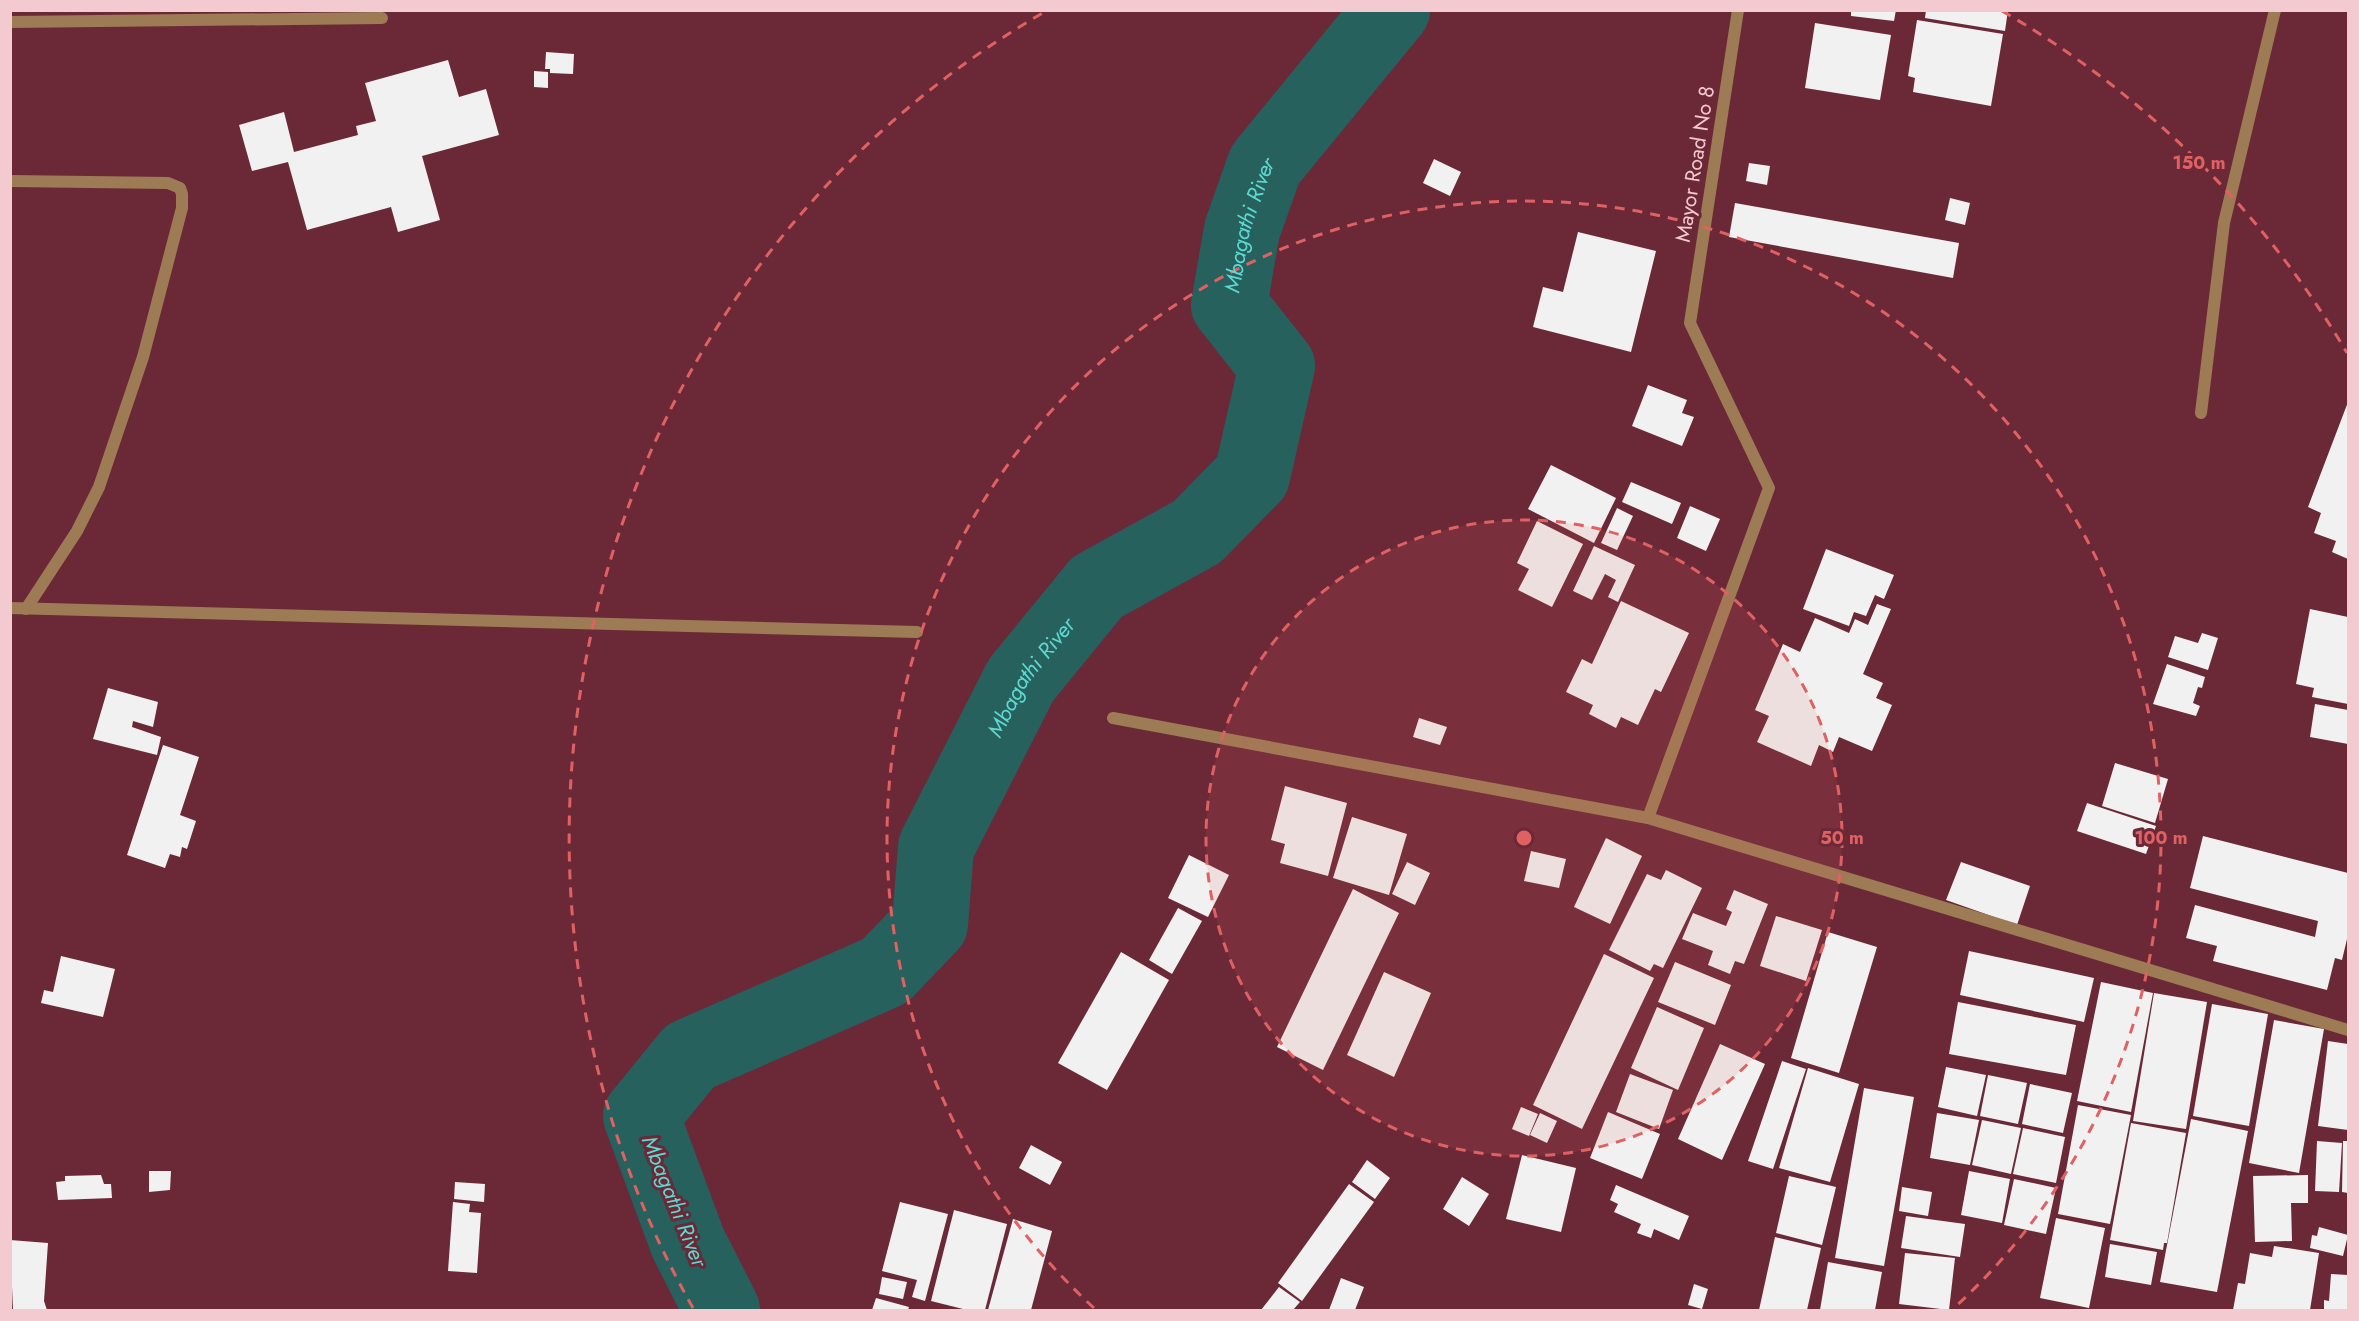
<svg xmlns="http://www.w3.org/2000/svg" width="2359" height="1321" viewBox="0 0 2359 1321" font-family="Jost,sans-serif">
<rect width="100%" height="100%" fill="#6b2937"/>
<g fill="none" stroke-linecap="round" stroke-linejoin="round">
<path stroke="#26615e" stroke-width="76" id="s1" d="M722 1310 688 1243 641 1116 690 1056 885 971 930 924 936 847 1021 680 1097 587 1197 532 1252 476 1277 366 1229 305 1242 230 1265 165 1392 10"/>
</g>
<g fill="#f1f1f1">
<polygon points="1851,10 1896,10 1894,21 1851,16"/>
<polygon points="1926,10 2008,10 2005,31 1925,18"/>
<polygon points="1917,20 2003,34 1991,106 1913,92 1915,78 1908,76"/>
<polygon points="1815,23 1891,35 1880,100 1805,88"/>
<polygon points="546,52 574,54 573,74 550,73 550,69 545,69"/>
<polygon points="448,60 459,97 486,89 499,135 422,156 440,220 398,232 391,207 307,230 288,162 252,171 239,125 284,112 294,152 358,135 356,126 376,121 365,83"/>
<polygon points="534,71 548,72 548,88 534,87"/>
<polygon points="1434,159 1461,172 1450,196 1423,183"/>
<polygon points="1749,163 1770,166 1767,185 1746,181"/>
<polygon points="1950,198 1970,203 1965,225 1945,220"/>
<polygon points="1735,203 1959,243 1953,278 1729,237"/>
<polygon points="1578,232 1656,251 1631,352 1533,327 1543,287 1563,292"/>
<polygon points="1648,385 1687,400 1682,413 1694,417 1682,446 1632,426"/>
<polygon points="2348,402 2348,559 2332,552 2336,541 2314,533 2321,513 2308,507"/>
<polygon points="1551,465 1616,498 1594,543 1528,509"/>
<polygon points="1631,482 1681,503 1672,524 1622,502"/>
<polygon points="1690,506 1720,519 1706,551 1677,538"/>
<polygon points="1617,508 1633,516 1617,550 1601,543"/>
<polygon points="1537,521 1583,544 1552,607 1518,590 1529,569 1517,563"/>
<polygon points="1594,546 1635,565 1618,602 1608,597 1616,580 1605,574 1592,600 1573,591"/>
<polygon points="1826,549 1894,575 1884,599 1875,595 1866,616 1854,612 1849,626 1803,609"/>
<polygon points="1621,601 1689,633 1661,692 1655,689 1638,725 1621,717 1616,728 1589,714 1593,705 1566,692 1582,659 1592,664"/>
<polygon points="1877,604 1891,609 1863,674 1883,683 1876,698 1892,705 1872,751 1839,737 1833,752 1819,745 1811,766 1757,742 1769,716 1755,710 1783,644 1800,652 1815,618 1849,633 1855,619 1868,625"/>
<polygon points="2310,609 2348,617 2348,704 2312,697 2314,688 2296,684"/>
<polygon points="2202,633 2218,638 2208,670 2168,657 2175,636 2198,643"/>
<polygon points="2167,664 2205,677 2202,688 2198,687 2193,703 2200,706 2196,716 2153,704"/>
<polygon points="108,688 158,702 153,727 133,721 132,727 161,737 157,755 93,739"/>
<polygon points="2315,704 2348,710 2348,744 2310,737"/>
<polygon points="1419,718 1447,727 1440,745 1413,737"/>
<polygon points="163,745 199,757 180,815 196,821 187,849 182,847 180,857 170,854 165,868 127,855"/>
<polygon points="2115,763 2168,779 2155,823 2102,806"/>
<polygon points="1285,786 1347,803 1328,876 1280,863 1285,844 1271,840"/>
<polygon points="2087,803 2156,826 2146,854 2077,831"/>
<polygon points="1352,817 1407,834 1389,895 1333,878"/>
<polygon points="2203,836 2348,873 2348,935 2342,960 2335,958 2327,990 2213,961 2217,946 2186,938 2195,905 2315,937 2318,921 2190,888"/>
<polygon points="1606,838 1642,856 1610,924 1574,907"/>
<polygon points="1531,851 1566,859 1559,888 1524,881"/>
<polygon points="1189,855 1229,875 1208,917 1168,898"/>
<polygon points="1407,862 1430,873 1415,905 1392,894"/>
<polygon points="1961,862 2030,886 2017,925 1946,900"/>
<polygon points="1666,870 1702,888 1663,968 1654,964 1650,971 1609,950 1647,874 1661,880"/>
<polygon points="1353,889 1399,913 1323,1070 1277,1047"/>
<polygon points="1734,890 1768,904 1744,964 1735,961 1730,974 1708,965 1713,951 1682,939 1693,913 1726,926 1732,912 1726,909"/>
<polygon points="1178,908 1202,921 1172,974 1149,960"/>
<polygon points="1776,916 1822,930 1806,981 1760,966"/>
<polygon points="1828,932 1877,947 1839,1073 1791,1058"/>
<polygon points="1969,951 2094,978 2084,1022 1960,995"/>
<polygon points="1121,952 1169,980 1107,1090 1058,1063"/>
<polygon points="1604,954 1654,978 1582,1129 1533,1105"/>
<polygon points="61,956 115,969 103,1017 41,1003 44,990 53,992"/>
<polygon points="1675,962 1731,985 1715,1025 1658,1002"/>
<polygon points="1384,972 1431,993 1394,1077 1347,1055"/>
<polygon points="2101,982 2153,993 2131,1112 2077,1101"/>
<polygon points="2154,993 2207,1002 2186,1129 2133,1121"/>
<polygon points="1958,1002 2076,1025 2066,1075 1949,1054"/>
<polygon points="2212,1004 2268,1014 2249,1126 2193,1116"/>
<polygon points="1657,1007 1704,1028 1678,1090 1631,1068"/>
<polygon points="2274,1020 2324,1029 2299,1173 2249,1163"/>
<polygon points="2328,1041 2348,1044 2348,1130 2318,1126"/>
<polygon points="1720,1044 1765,1064 1722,1160 1678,1139"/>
<polygon points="1782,1061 1806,1069 1773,1169 1748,1161"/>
<polygon points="1946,1067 1986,1075 1977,1116 1938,1107"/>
<polygon points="1808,1068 1859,1084 1830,1182 1779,1168"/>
<polygon points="1630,1074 1673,1090 1659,1129 1616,1112"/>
<polygon points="1988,1075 2027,1083 2018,1124 1980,1116"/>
<polygon points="2030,1084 2072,1093 2063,1133 2022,1124"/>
<polygon points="1864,1088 1914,1097 1884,1266 1835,1258"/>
<polygon points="2078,1105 2131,1115 2110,1224 2058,1214"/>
<polygon points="1521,1107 1538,1114 1529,1136 1512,1129"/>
<polygon points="1608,1112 1660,1134 1642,1179 1590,1158"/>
<polygon points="1540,1113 1557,1121 1547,1143 1530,1135"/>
<polygon points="1937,1113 1979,1120 1970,1165 1930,1158"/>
<polygon points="2191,1119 2248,1131 2217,1292 2160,1282"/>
<polygon points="1982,1120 2021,1128 2011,1174 1972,1165"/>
<polygon points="2131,1123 2186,1133 2167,1243 2164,1243 2163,1250 2110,1240"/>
<polygon points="2023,1128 2065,1137 2056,1183 2013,1174"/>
<polygon points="2317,1141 2342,1143 2339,1192 2315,1191"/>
<polygon points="2343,1141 2348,1141 2348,1193 2342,1192"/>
<polygon points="1031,1145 1062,1162 1050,1185 1019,1168"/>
<polygon points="1522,1155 1576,1168 1561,1232 1506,1219"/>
<polygon points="1367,1160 1390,1178 1375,1199 1352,1182"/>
<polygon points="149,1171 171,1171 170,1190 149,1192"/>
<polygon points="1969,1171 2010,1179 2002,1223 1961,1215"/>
<polygon points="101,1175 104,1184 111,1184 112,1198 58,1200 56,1182 65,1181 65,1176"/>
<polygon points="2308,1175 2308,1203 2291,1203 2292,1241 2255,1242 2253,1176"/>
<polygon points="1789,1176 1836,1187 1822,1245 1776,1233"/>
<polygon points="1462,1177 1489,1194 1469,1226 1443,1209"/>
<polygon points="2014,1179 2056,1188 2046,1234 2004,1225"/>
<polygon points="455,1182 485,1184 484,1202 454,1199"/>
<polygon points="1349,1184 1374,1202 1302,1301 1278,1283"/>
<polygon points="1616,1185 1689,1216 1679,1240 1654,1229 1651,1238 1637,1233 1641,1224 1614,1212 1618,1204 1610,1200"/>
<polygon points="1902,1187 1932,1192 1928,1216 1899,1211"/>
<polygon points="453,1202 470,1204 469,1212 481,1213 477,1273 448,1271"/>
<polygon points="900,1202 948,1214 925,1301 912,1297 917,1280 882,1271"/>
<polygon points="954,1210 1007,1224 985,1310 967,1310 931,1301"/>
<polygon points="1906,1216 1965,1224 1960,1257 1901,1248"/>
<polygon points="2056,1218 2105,1228 2089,1308 2040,1298"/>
<polygon points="1013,1219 1052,1231 1031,1310 988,1310"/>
<polygon points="2319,1227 2348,1235 2343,1256 2310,1248 2312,1235 2317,1236"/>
<polygon points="1775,1237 1821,1248 1807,1310 1759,1310"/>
<polygon points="10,1240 48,1243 44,1301 47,1310 13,1310"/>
<polygon points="2110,1244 2157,1252 2151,1285 2105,1277"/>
<polygon points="2274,1246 2319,1253 2310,1310 2233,1310 2238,1283 2245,1284 2250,1253 2272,1257"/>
<polygon points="1905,1253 1955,1258 1949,1310 1899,1304"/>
<polygon points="1828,1262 1882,1272 1875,1310 1820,1310"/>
<polygon points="2331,1274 2348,1275 2348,1310 2324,1310 2324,1300 2329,1301"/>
<polygon points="882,1277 907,1282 903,1299 879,1294"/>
<polygon points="1341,1278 1364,1287 1355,1310 1329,1310"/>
<polygon points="1694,1284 1708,1289 1702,1309 1688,1305"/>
<polygon points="1279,1287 1300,1302 1293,1310 1261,1310"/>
<polygon points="876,1298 909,1307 908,1310 872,1310"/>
</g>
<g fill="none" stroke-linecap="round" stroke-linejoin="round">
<polyline stroke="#9d7b54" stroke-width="12" points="2201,413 2224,223 2275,10"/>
<g stroke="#9d7b54" stroke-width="12">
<polyline points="10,22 382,18"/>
<polyline points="10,181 168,183 180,188 182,194 182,208 143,357 99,487 77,531 26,609"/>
<polyline points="10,608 917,632"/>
<polyline points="1113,718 1648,818 2348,1030"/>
<polyline points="1648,818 1769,488 1690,323 1738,10"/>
</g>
</g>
<circle cx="1524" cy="838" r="318" fill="#e06162" fill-opacity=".12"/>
<g fill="none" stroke="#e06162" stroke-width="3" stroke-dasharray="10 8">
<circle cx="1524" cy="838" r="318"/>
<path d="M1094 1308A637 637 0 1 1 1954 1308"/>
<path d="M693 1308A955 955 0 0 1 1046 11M2002 11A955 955 0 0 1 2347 353"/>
</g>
<g text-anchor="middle" stroke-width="6" stroke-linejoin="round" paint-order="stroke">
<g font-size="21" fill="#f3cacf" stroke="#6b2937">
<text transform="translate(1695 164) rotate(-81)" y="7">Mayor Road No 8</text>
</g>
<g font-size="22" font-style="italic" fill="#5ed9d2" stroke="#6b2937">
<text dy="8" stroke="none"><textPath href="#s1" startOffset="1416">Mbagathi River</textPath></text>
<text dy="8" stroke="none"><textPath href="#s1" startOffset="838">Mbagathi River</textPath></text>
<text transform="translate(675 1201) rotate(68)" y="8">Mbagathi River</text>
</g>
</g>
<circle cx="1524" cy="838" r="9" fill="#e06162" stroke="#6b2937" stroke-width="3"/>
<g font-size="18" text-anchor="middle" font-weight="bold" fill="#e06162" stroke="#6b2937" stroke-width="6" stroke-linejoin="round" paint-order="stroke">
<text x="2199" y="169">150 m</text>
<text x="1842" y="844">50 m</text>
<text x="2161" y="844">100 m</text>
</g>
<rect width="2359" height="1321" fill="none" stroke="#f3cacf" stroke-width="24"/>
</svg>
